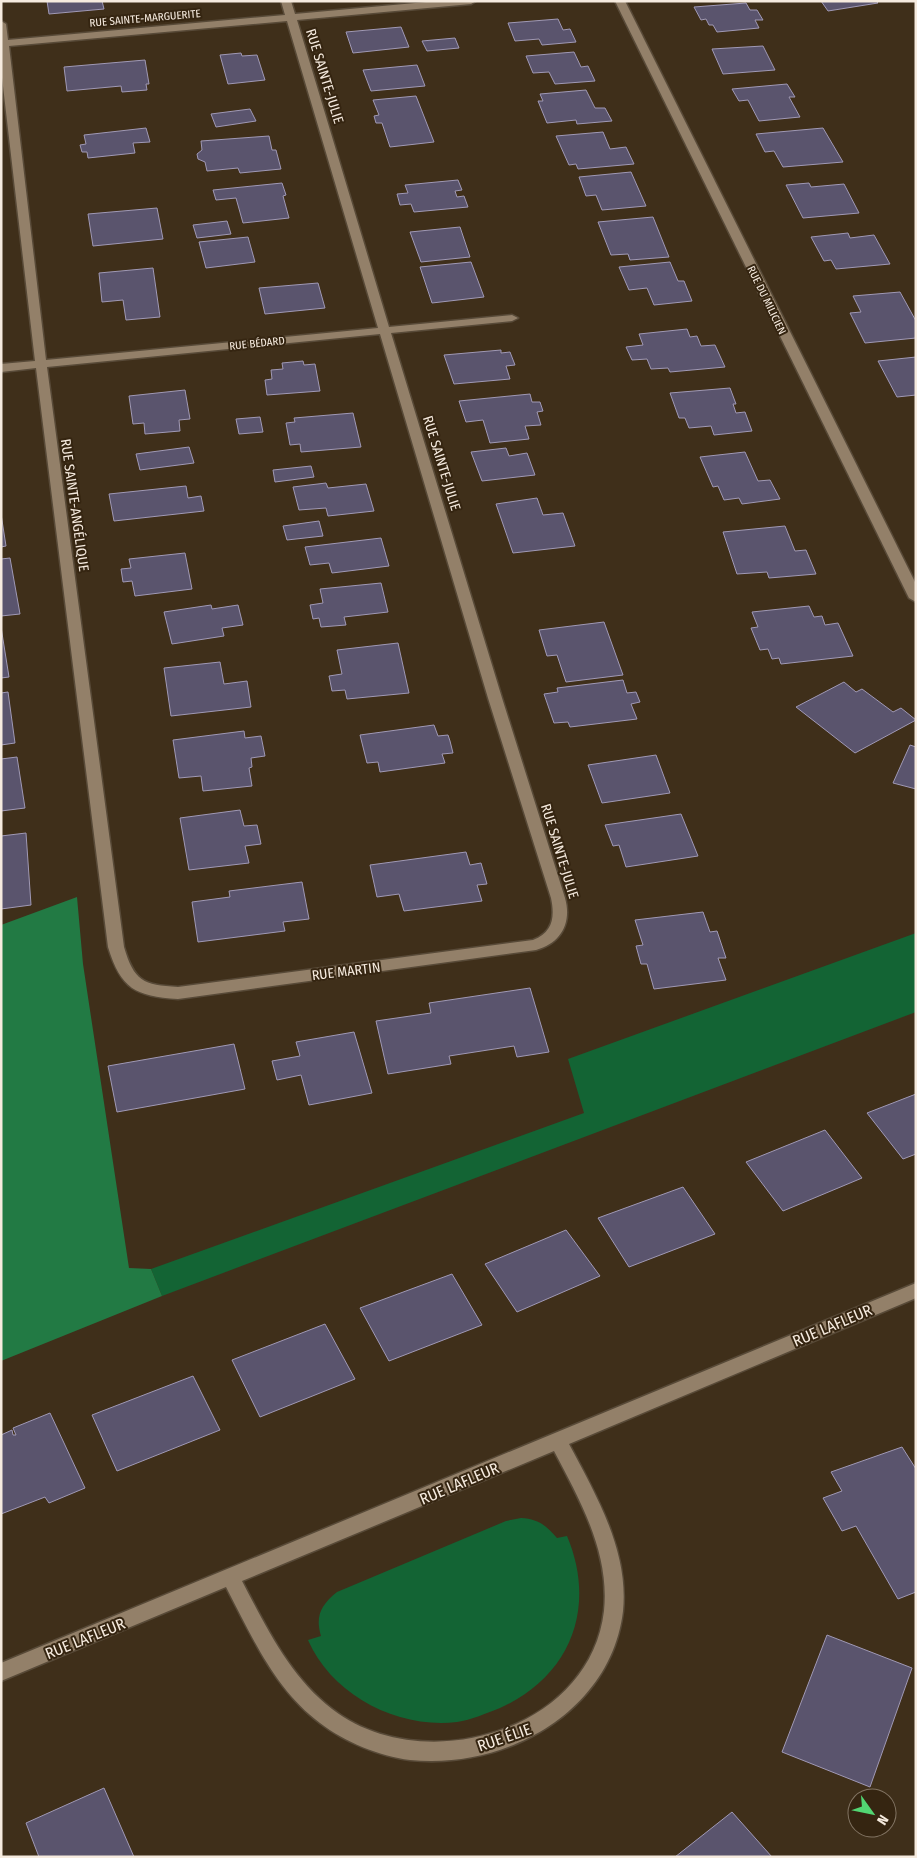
<svg xmlns="http://www.w3.org/2000/svg" width="917" height="1858" viewBox="0 0 917 1858" font-family="'Fira Sans Condensed',sans-serif">
<rect width="100%" height="100%" fill="#3f2f1a"/>
<g fill="#136434">
<polygon points="916,933 916,1012 162,1296 151,1269 584,1113 568,1059"/>
<path d="M521 1518C538 1519 546 1525 557 1538L567 1536C597 1607 571 1676 500 1708 487 1713 471 1720 457 1722 397 1729 332 1695 308 1640L321 1636C315 1616 321 1605 337 1592L506 1521Z"/>
</g>
<polygon fill="#227a44" points="77,897 83,964 129,1268 151,1269 162,1296 1,1361 1,925"/>
<g fill="#5a546d" stroke="#a099b5">
<polygon points="47,1 102,1 104,9 49,14"/>
<polygon points="821,1 876,1 878,3 828,11"/>
<polygon points="746,3 750,10 757,10 763,20 755,20 759,28 717,32 713,25 709,25 706,19 701,20 694,7"/>
<polygon points="558,19 563,30 570,29 576,42 542,45 539,39 515,41 508,23"/>
<polygon points="401,27 409,47 353,53 346,32"/>
<polygon points="455,38 459,48 427,51 422,41"/>
<polygon points="763,46 775,70 723,74 712,49"/>
<polygon points="574,52 581,67 588,66 595,81 555,84 549,72 533,73 526,56"/>
<polygon points="241,53 242,56 257,55 265,80 228,84 220,55"/>
<polygon points="145,60 149,84 146,84 147,90 122,92 121,86 67,91 64,67"/>
<polygon points="417,65 425,86 371,91 363,70"/>
<polygon points="787,84 795,97 789,97 800,117 759,121 748,100 739,101 732,89"/>
<polygon points="586,90 595,108 605,108 612,121 577,124 576,120 547,123 538,101 543,101 540,94"/>
<polygon points="416,96 434,142 390,147 382,123 376,123 374,116 379,115 373,100"/>
<polygon points="250,109 256,121 216,127 211,114"/>
<polygon points="146,128 150,142 133,143 135,153 88,158 87,152 82,152 80,145 86,144 84,135"/>
<polygon points="823,128 843,162 783,167 774,151 765,152 756,134"/>
<polygon points="603,132 610,149 626,147 634,164 578,169 576,164 569,165 556,136"/>
<polygon points="269,136 272,150 276,150 281,169 240,173 238,168 207,171 205,162 198,159 197,154 202,150 201,141"/>
<polygon points="631,172 646,206 602,210 596,195 586,196 579,177"/>
<polygon points="458,180 462,190 455,191 457,197 464,196 468,207 414,212 411,204 400,205 397,194 408,193 405,185"/>
<polygon points="282,183 286,195 283,196 289,218 243,223 236,198 216,200 213,190"/>
<polygon points="809,183 811,187 844,184 859,213 803,218 786,185"/>
<polygon points="157,208 163,239 93,246 88,214"/>
<polygon points="653,217 669,257 630,260 628,254 611,255 598,222"/>
<polygon points="227,221 231,234 197,238 193,225"/>
<polygon points="460,227 470,257 421,262 410,232"/>
<polygon points="848,233 850,238 874,235 890,264 836,269 831,260 824,261 811,237"/>
<polygon points="248,237 255,262 206,268 199,242"/>
<polygon points="471,262 484,297 432,303 420,267"/>
<polygon points="670,262 678,281 684,281 692,301 654,305 647,288 629,290 619,267"/>
<polygon points="153,268 160,317 126,320 123,300 102,302 99,273"/>
<polygon points="318,283 325,308 265,314 259,288"/>
<polygon points="900,292 916,321 916,338 865,343 850,313 861,312 853,296"/>
<polygon points="687,329 690,337 697,336 701,346 715,345 725,367 670,372 668,368 651,369 647,359 632,360 626,347 643,345 639,334"/>
<polygon points="501,350 501,353 510,352 515,365 506,366 510,379 454,384 444,355"/>
<polygon points="916,357 916,395 897,397 878,361"/>
<polygon points="303,361 304,365 315,364 320,391 267,395 265,380 272,379 271,370 283,369 282,363"/>
<polygon points="730,388 736,404 733,404 736,413 745,412 752,431 714,435 711,426 689,428 685,418 679,418 670,393"/>
<polygon points="185,390 190,419 179,420 180,431 145,434 144,423 133,424 129,396"/>
<polygon points="530,394 532,402 540,402 543,411 537,412 541,425 525,426 529,439 490,443 483,420 466,422 459,401"/>
<polygon points="353,413 361,447 301,452 300,444 290,445 286,423 295,422 294,418"/>
<polygon points="260,417 263,432 239,434 236,419"/>
<polygon points="189,447 194,463 140,470 136,454"/>
<polygon points="506,448 509,456 527,453 535,475 482,481 471,452"/>
<polygon points="745,452 758,481 770,480 780,499 742,504 739,498 724,500 718,486 713,487 700,457"/>
<polygon points="311,466 314,477 275,482 273,470"/>
<polygon points="326,483 328,488 366,484 374,511 328,516 326,508 299,510 293,487"/>
<polygon points="186,486 188,498 201,496 204,511 114,521 109,494"/>
<polygon points="537,498 543,515 563,513 575,546 513,553 496,504"/>
<polygon points="1,514 6,546 1,547"/>
<polygon points="319,521 323,536 287,540 283,526"/>
<polygon points="785,526 795,551 806,550 816,574 769,578 767,572 737,574 723,532"/>
<polygon points="381,538 389,566 332,573 329,563 310,565 305,547"/>
<polygon points="185,553 192,589 135,596 132,581 123,582 121,569 131,568 129,559"/>
<polygon points="10,558 20,614 1,616 1,559"/>
<polygon points="381,583 388,612 344,617 346,625 321,627 319,618 313,619 310,605 323,603 320,589"/>
<polygon points="211,605 212,609 238,605 243,625 222,628 224,636 172,644 164,612"/>
<polygon points="809,606 814,617 822,616 825,625 838,623 853,656 781,664 779,658 772,659 768,649 760,650 751,628 758,627 752,612"/>
<polygon points="604,622 623,675 566,682 557,655 547,656 539,630"/>
<polygon points="1,627 9,677 1,678"/>
<polygon points="398,643 409,693 347,699 345,690 332,691 329,676 342,674 337,650"/>
<polygon points="220,662 224,684 247,681 251,707 171,716 164,668"/>
<polygon points="623,680 627,693 636,692 640,702 631,704 637,719 570,727 568,722 554,723 544,694 558,692 557,688"/>
<polygon points="844,682 856,692 862,689 893,712 901,708 916,720 855,753 796,707"/>
<polygon points="8,692 15,743 1,745 1,693"/>
<polygon points="434,725 438,736 448,735 450,741 453,753 442,754 445,763 380,772 378,762 367,763 360,735"/>
<polygon points="244,731 245,738 261,736 265,756 251,758 252,767 249,768 252,786 203,791 201,776 179,778 173,740"/>
<polygon points="910,745 916,747 916,789 893,783"/>
<polygon points="656,755 670,793 602,803 588,765"/>
<polygon points="17,757 25,808 1,811 1,759"/>
<polygon points="240,810 244,826 257,825 261,844 245,846 249,863 189,870 180,818"/>
<polygon points="681,814 698,856 626,867 619,845 613,846 605,825"/>
<polygon points="26,833 31,905 1,909 1,836"/>
<polygon points="466,852 470,865 481,863 487,884 477,885 482,901 404,911 399,894 377,897 370,865"/>
<polygon points="302,882 309,919 283,922 285,931 198,942 192,902 230,897 229,891"/>
<polygon points="703,912 710,932 717,931 726,958 718,958 726,980 654,989 647,964 641,964 636,946 643,945 635,920"/>
<polygon points="530,988 549,1052 517,1057 514,1046 449,1056 451,1064 388,1074 376,1021 431,1013 429,1003"/>
<polygon points="354,1032 372,1093 309,1105 301,1075 277,1080 272,1061 300,1056 296,1042"/>
<polygon points="234,1044 245,1089 117,1112 108,1066"/>
<polygon points="916,1094 916,1154 903,1159 867,1113"/>
<polygon points="825,1130 862,1178 783,1211 746,1162"/>
<polygon points="683,1187 715,1234 629,1267 598,1218"/>
<polygon points="566,1230 600,1276 517,1312 485,1264"/>
<polygon points="452,1274 482,1325 389,1361 360,1308"/>
<polygon points="325,1324 355,1379 260,1417 232,1360"/>
<polygon points="193,1376 220,1430 117,1471 92,1415"/>
<polygon points="50,1413 85,1488 49,1503 45,1497 1,1514 1,1435 12,1430 13,1435 16,1435 13,1428"/>
<polygon points="902,1447 916,1469 916,1592 898,1599 856,1526 842,1531 823,1498 842,1491 831,1472"/>
<polygon points="827,1635 912,1668 870,1787 782,1752"/>
<polygon points="104,1788 134,1857 39,1857 26,1823"/>
<polygon points="732,1812 772,1857 675,1857"/>
</g>
<g fill="none" stroke-linecap="round" stroke-linejoin="round">
<g stroke="#584a38" stroke-width="3">
<g id="minor">
<path d="M281 1H291L295 14 437 1H476L471 4 297 20 389 327 512 315 518 318 512 321 391 333 502 698 565 898C572 923 561 943 536 950L178 999C135 996 121 989 108 947L36 368 1 372V364L35 361 1 69V21L6 24 8 40 285 15ZM287 21 378 328 46 360 9 46ZM380 334 488 698 551 898C555 917 553 932 533 940L178 987C143 985 134 981 124 947L47 367Z"/>
<polygon points="615,1 625,1 916,584 916,602 909,598"/>
<path d="M916 1283V1298L569 1444C596 1495 629 1551 623 1611 611 1712 505 1770 410 1760 379 1756 345 1742 320 1723 275 1690 251 1635 226 1587L1 1681V1663ZM554 1451C580 1500 610 1553 604 1611 590 1732 422 1779 332 1709 290 1677 266 1627 242 1581Z"/>
</g>
</g>
<use href="#minor" fill="#938069" fill-rule="evenodd"/>
</g>
<g text-anchor="middle" stroke-width="4" stroke-linejoin="round" paint-order="stroke">
<g font-size="11" fill="#f6ebdf" stroke="#352511">
<text transform="translate(145 18) rotate(-5)" y="4">RUE SAINTE-MARGUERITE</text>
<text transform="translate(767 300) rotate(64)" y="4">RUE DU MILICIEN</text>
<text transform="translate(257 343) rotate(-6)" y="4">RUE BÉDARD</text>
</g>
<g font-size="14" fill="#f6ebdf" stroke="#352511">
<text transform="translate(325 76) rotate(73)" y="5">RUE SAINTE-JULIE</text>
<text transform="translate(442 463) rotate(73)" y="5">RUE SAINTE-JULIE</text>
<text transform="translate(75 505) rotate(82)" y="5">RUE SAINTE-ANGÉLIQUE</text>
<text transform="translate(560 851) rotate(73)" y="5">RUE SAINTE-JULIE</text>
<text transform="translate(346 971) rotate(-7)" y="5">RUE MARTIN</text>
</g>
<g font-size="16" fill="#f6ebdf" stroke="#352511">
<text transform="translate(832 1325) rotate(-23)" y="6">RUE LAFLEUR</text>
<text transform="translate(459 1483) rotate(-23)" y="6">RUE LAFLEUR</text>
<text transform="translate(85 1638) rotate(-22)" y="6">RUE LAFLEUR</text>
<text transform="translate(504 1737) rotate(-19)" y="6">RUE ÉLIE</text>
</g>
</g>
<rect width="917" height="1858" fill="none" stroke="#f6ebdf" stroke-width="5"/>
<g transform="translate(872 1813) rotate(123)"><circle r="24" fill="#352511" stroke="#827463"/>
<path d="M0-4L9 19L0 12L-9 19Z" fill="#52d673"/>
<text y="-8" font-size="14" font-weight="bold" text-anchor="middle" fill="#f6ebdf">N</text>
</g>
</svg>
